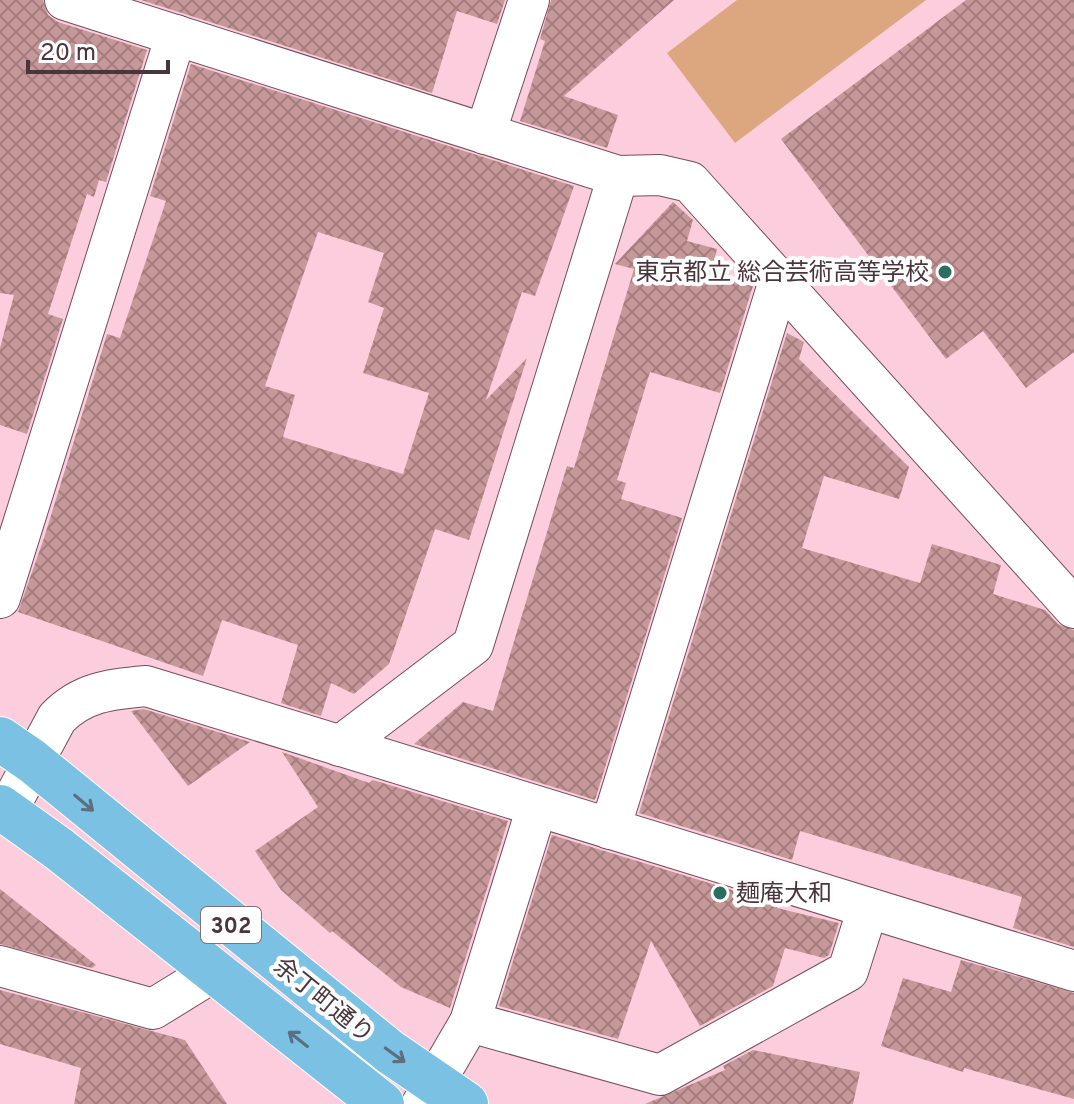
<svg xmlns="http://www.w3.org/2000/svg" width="1074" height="1104" viewBox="0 0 1074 1104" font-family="Overpass,'Noto Sans JP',sans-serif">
<defs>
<pattern id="building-cross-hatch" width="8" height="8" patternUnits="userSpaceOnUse" patternTransform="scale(2)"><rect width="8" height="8" fill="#c7989a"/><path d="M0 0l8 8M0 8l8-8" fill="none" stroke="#a47d7f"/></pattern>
</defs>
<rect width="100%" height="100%" fill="#fccddd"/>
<polygon fill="#dca67f" points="737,0 926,0 735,143 667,53"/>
<g fill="url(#building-cross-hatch)" fill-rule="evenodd">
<polygon points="0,0 43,0 48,15 58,22 147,50 106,182 99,180 94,197 87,194 48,314 63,319 27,434 0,425 0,348 14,295 0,293"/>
<polygon points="141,0 505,0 497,24 457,11 432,93"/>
<polygon points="551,0 674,0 564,96 618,115 607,148 520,121 545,41 540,39"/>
<polygon points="966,0 1074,0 1074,352 1026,388 983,331 946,359 781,139"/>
<path d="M191 64 574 186 535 296 522 292 486 400 527 358 469 540 435 529 389 664 354 694 331 683 321 716 281 703 298 645 222 620 203 676 18 612 44 538 107 334 120 338 166 201 150 196ZM318 232 384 253 368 302 384 308 363 373 429 393 403 474 283 437 295 395 265 386Z"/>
<polygon points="673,202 693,220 687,241 717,249 714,261 730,266 727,277 753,286 720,393 650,372 617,480 626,483 621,499 682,518 595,800 414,744 463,702 493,711 567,466 574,468 634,269 615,264"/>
<polygon points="787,333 804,342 799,359 909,467 899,499 824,476 802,548 920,583 932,544 1001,565 993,594 1045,610 1058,624 1074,630 1074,947 1013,928 1022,897 800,831 792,860 639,813"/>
<polygon points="144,709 250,742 188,786 131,711"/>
<polygon points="282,752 369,783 373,780 508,821 450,1008 401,987 332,931 330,933 281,890 255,851 318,807"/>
<polygon points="552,835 778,904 777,908 839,923 829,955 824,958 785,948 773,986 700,1026 651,941 618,1039 499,1006"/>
<polygon points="0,889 96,965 92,968 0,944"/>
<polygon points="961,960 1074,993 1074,1099 964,1068 963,1072 881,1046 903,978 951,992"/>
<polygon points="0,990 185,1040 227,1104 74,1104 81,1068 0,1044"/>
<polygon points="753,1050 860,1072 853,1104 645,1104 725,1070 723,1066"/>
</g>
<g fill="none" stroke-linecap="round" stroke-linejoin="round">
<g stroke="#744d5b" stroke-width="42">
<g id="minor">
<polyline points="65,0 618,176 660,175 690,182 1074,608"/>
<polyline points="485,134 529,0"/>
<polyline points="0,598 176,35"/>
<polyline points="340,746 473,645 618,176"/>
<path d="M7 811 57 718C82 692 111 689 146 686L1074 971"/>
<polyline points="610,829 779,281"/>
<polyline points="0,966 153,1009 213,972"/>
<polyline points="470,1022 660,1075 848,971 868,908"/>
<polyline points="422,1104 470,1022 537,807"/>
</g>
</g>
<g stroke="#fff" stroke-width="46">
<g id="primary">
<polyline points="0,739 32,761 390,1052 466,1104"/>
<polyline points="0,807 59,849 382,1104"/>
</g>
</g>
<use href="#minor" stroke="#fff" stroke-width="40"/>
<use href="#primary" stroke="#7ac1e3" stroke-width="44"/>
</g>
<defs><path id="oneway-shaft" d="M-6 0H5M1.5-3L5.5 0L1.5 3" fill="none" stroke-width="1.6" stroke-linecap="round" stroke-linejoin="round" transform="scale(2)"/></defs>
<g stroke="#5c6e7f">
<use href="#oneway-shaft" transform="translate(84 803) rotate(40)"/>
<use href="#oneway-shaft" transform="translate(298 1039) rotate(-142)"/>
<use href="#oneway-shaft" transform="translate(395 1055) rotate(36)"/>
</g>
<g fill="#2c6f60" stroke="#fdfdfd" stroke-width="3">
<circle cx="945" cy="272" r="8"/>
<circle cx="720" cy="893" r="8"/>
</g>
<g text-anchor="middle" stroke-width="8" stroke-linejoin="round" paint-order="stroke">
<rect fill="#fdfdfd" stroke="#7e7276" stroke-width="2" x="201" y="907" width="60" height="36" rx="6"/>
<g font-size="22" font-weight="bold" fill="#48363c">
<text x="231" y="933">302</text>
</g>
<g font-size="24" fill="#48363c" stroke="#fdfdfd" text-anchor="end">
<text x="929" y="280">東京都立 総合芸術高等学校</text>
<text x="736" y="901" text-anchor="start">麺庵大和</text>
</g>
<g font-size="24" fill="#48363c" stroke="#fdfdfd">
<text transform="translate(324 1000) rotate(39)" y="8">余丁町通り</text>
</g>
</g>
<path d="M28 60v12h140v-12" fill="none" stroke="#48363c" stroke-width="4"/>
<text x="40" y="60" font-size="24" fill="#48363c" stroke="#fdfdfd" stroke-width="6" paint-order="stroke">20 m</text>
</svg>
